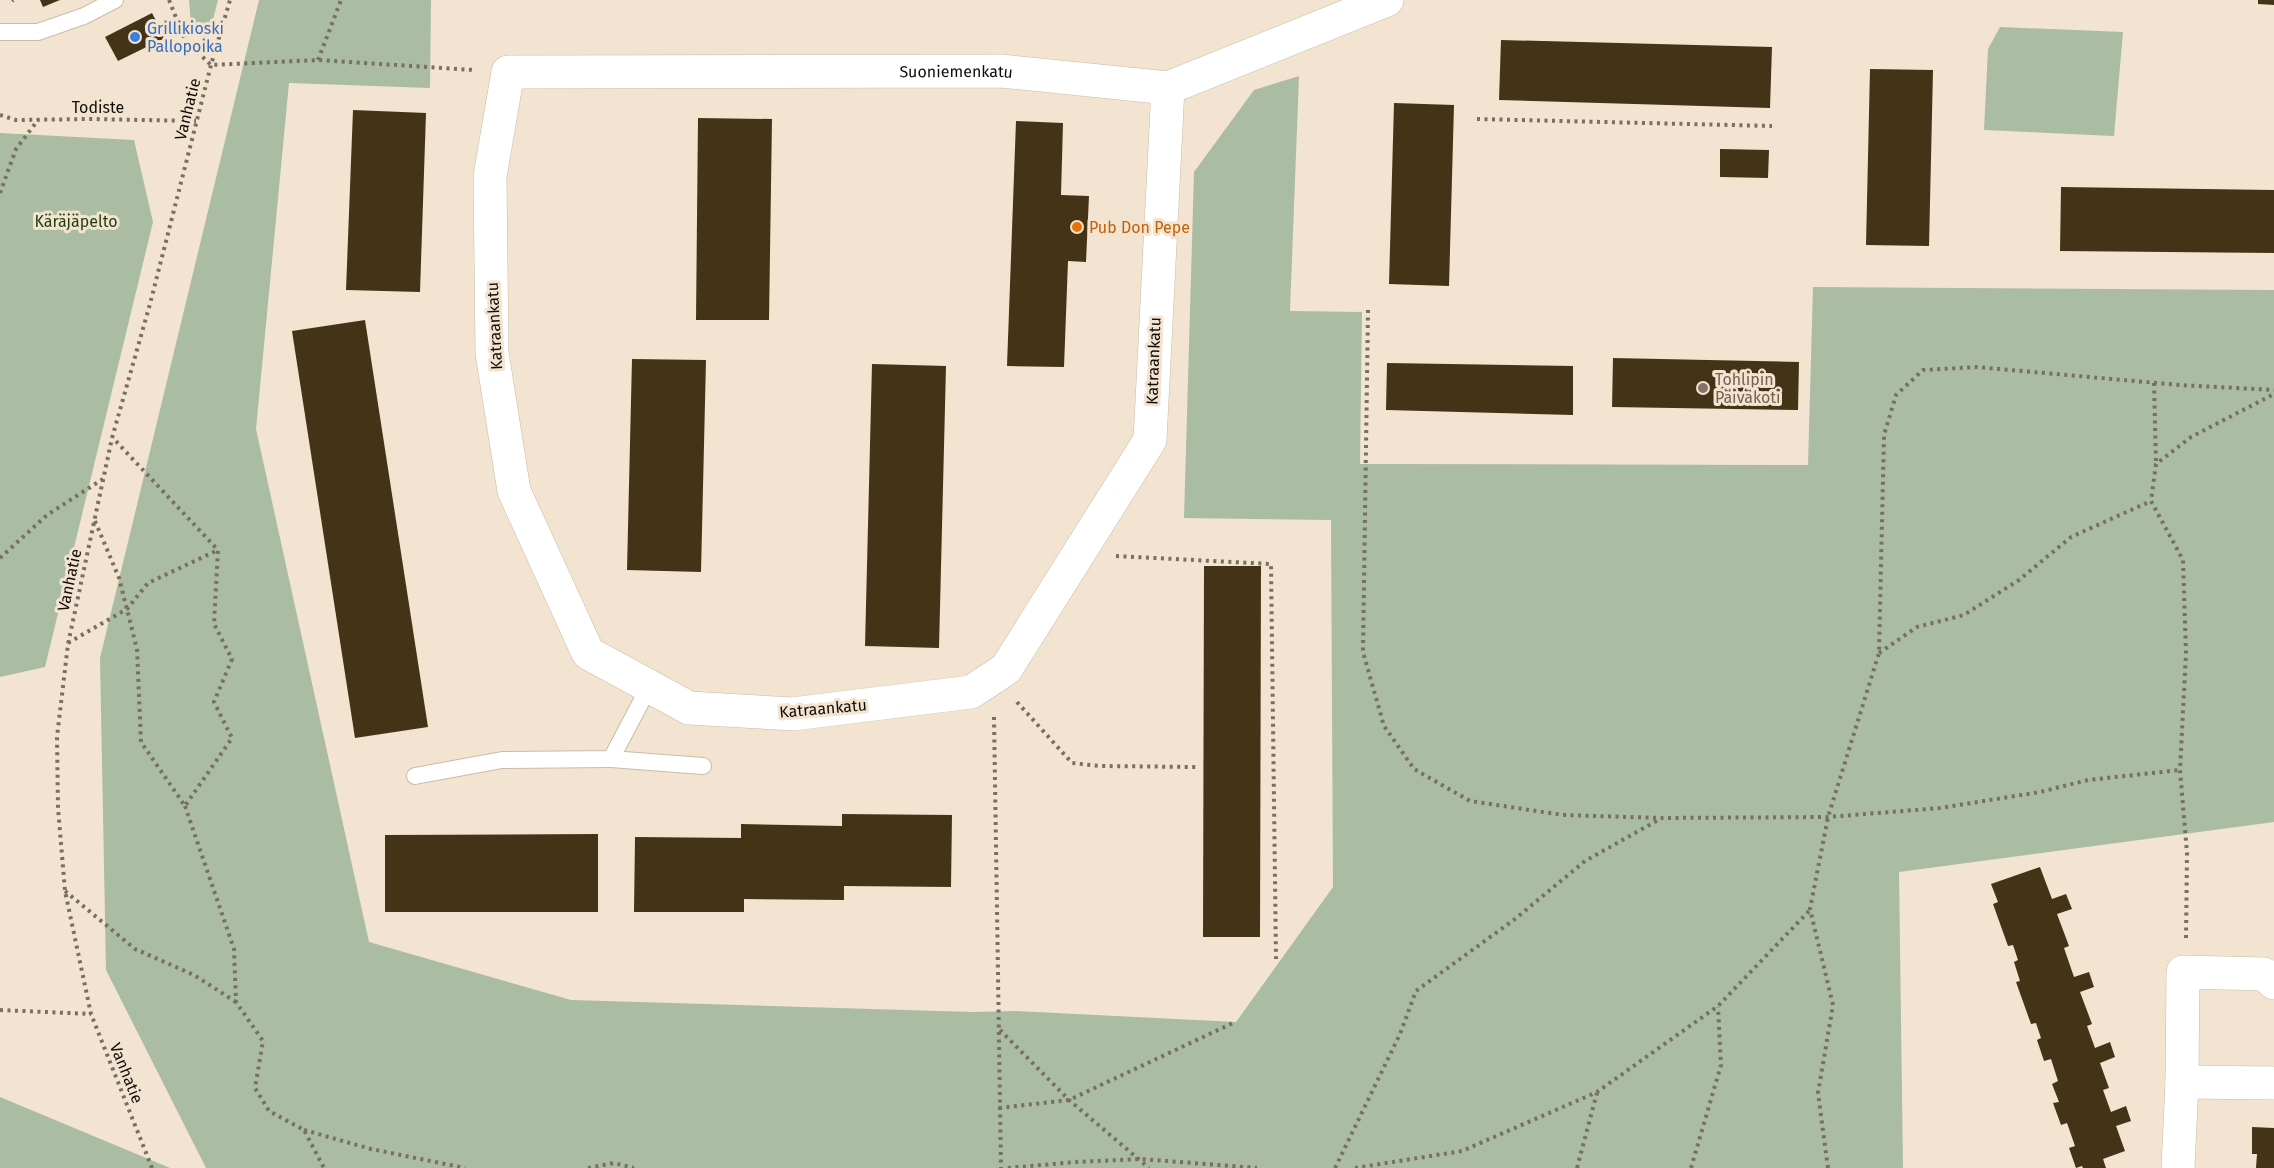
<svg xmlns="http://www.w3.org/2000/svg" width="2274" height="1168" viewBox="0 0 2274 1168" font-family="'Fira Sans',sans-serif">
<rect width="100%" height="100%" fill="#f2e4d0"/>
<g fill="#aabca2">
<polygon points="189,0 218,0 208,39 192,34"/>
<polygon points="259,0 431,0 430,88 289,83 256,429 369,942 571,1000 973,1012 1016,1011 1236,1022 1333,887 1331,520 1184,518 1194,172 1254,90 1299,76 1290,311 1362,312 1360,464 1808,465 1813,287 2274,290 2274,822 1899,872 1903,1168 206,1168 106,970 100,658"/>
<polygon points="2000,27 2123,32 2114,136 1984,130 1988,49"/>
<polygon points="0,133 134,140 153,222 45,667 0,677"/>
<polygon points="0,1097 170,1168 0,1168"/>
</g>
<g fill="#453317">
<polygon points="40,0 60,0 43,7"/>
<polygon points="2258,0 2274,0 2274,5 2258,4"/>
<polygon points="152,13 165,38 118,61 105,37"/>
<polygon points="1501,40 1772,47 1770,108 1499,100"/>
<polygon points="1870,69 1933,70 1929,246 1866,245"/>
<polygon points="1394,103 1454,105 1449,286 1389,284"/>
<polygon points="353,110 426,113 420,292 346,290"/>
<polygon points="698,118 772,119 769,320 696,320"/>
<polygon points="1016,121 1063,123 1061,195 1089,196 1086,262 1068,261 1064,367 1007,366"/>
<polygon points="1720,149 1769,150 1768,178 1720,177"/>
<polygon points="2061,187 2274,190 2274,253 2060,251"/>
<polygon points="365,320 428,727 355,738 292,331"/>
<polygon points="1613,358 1799,362 1798,410 1612,407"/>
<polygon points="632,359 706,360 701,572 627,570"/>
<polygon points="1387,363 1573,366 1573,415 1386,410"/>
<polygon points="872,364 946,366 939,648 865,646"/>
<polygon points="1204,566 1261,566 1260,937 1203,937"/>
<polygon points="842,814 952,815 951,887 844,886 844,900 744,899 744,912 634,912 635,837 741,838 741,824 842,826"/>
<polygon points="598,834 598,912 385,912 385,835"/>
<polygon points="2040,867 2052,899 2066,894 2072,909 2057,914 2069,946 2064,948 2074,977 2089,972 2094,987 2080,992 2092,1024 2087,1026 2095,1048 2110,1042 2115,1057 2100,1063 2109,1088 2103,1090 2111,1112 2126,1106 2131,1121 2116,1126 2125,1151 2103,1159 2106,1168 2083,1168 2082,1166 2076,1168 2069,1148 2075,1146 2067,1123 2061,1125 2053,1103 2059,1102 2052,1084 2058,1081 2051,1059 2044,1061 2037,1040 2041,1038 2036,1023 2031,1024 2016,982 2020,981 2014,962 2018,960 2013,945 2008,946 1993,904 1998,902 1991,884"/>
<polygon points="2252,1127 2274,1128 2274,1168 2256,1168 2257,1154 2252,1154"/>
</g>
<g fill="none" stroke-linecap="round" stroke-linejoin="round">
<g stroke="#c9bca9" stroke-width="18">
<g id="lane">
<polyline points="0,32 38,32 84,16 115,0"/>
<polyline points="611,759 703,766"/>
<polyline points="415,776 502,760 611,759 649,687"/>
</g>
</g>
<g stroke="#c9bca9" stroke-width="34">
<g id="street">
<path id="s1" d="M1168 88 1150 440 1006 669 971 692 793 714 689 708 588 653 514 491 492 353 490 176 508 72 1001 71 1168 88 1387 0"/>
<polyline points="2274,983 2264,974 2183,972 2182,1082 2274,1083"/>
<polyline points="2178,1168 2182,1082"/>
</g>
</g>
<g stroke="#786f63" stroke-width="4" stroke-dasharray="3 4.5" stroke-linecap="butt">
<polyline points="169,0 185,40 211,65 318,60 474,70"/>
<polyline points="12,1 13,0"/>
<polyline points="318,60 341,0"/>
<polyline points="0,115 16,120 91,119 196,121"/>
<polyline points="1477,119 1772,126"/>
<polyline points="0,193 16,149 38,120"/>
<polyline points="1368,310 1363,652 1384,726 1414,769 1470,801 1563,815 1662,818 1828,817 1940,808 2040,792 2088,780 2180,770"/>
<polyline points="2154,383 2156,463"/>
<polyline points="95,521 119,578 137,649 141,742 185,806 232,738 214,702 232,659 214,624 218,550 113,438"/>
<polyline points="1116,556 1271,564 1276,959"/>
<polyline points="0,558 47,515 103,479"/>
<polyline points="68,643 127,609 148,583 218,550"/>
<polyline points="1879,653 1917,627 1964,615 2019,580 2071,537 2151,501"/>
<polyline points="1017,702 1072,763 1099,766 1196,767"/>
<polyline points="994,717 1001,1168"/>
<polyline points="185,806 234,949 236,1002 263,1041 255,1088 269,1111 304,1130 324,1168"/>
<polyline points="65,891 135,949 194,975 236,1002"/>
<polyline points="2186,938 2187,853 2180,770 2186,653 2183,560 2151,501 2156,464 2191,437 2274,394"/>
<polyline points="0,1010 91,1014"/>
<polyline points="1000,1030 1069,1100 1149,1168"/>
<polyline points="999,1108 1069,1100 1235,1022"/>
<polyline points="304,1130 371,1149 465,1168"/>
<polyline points="152,1168 91,1014 65,891 58,808 57,737 68,644 112,438 150,304 211,65 230,0"/>
<polyline points="588,1168 614,1163 634,1168"/>
<polyline points="1008,1168 1075,1162 1141,1159 1257,1168"/>
<polyline points="1335,1168 1400,1034 1416,991 1515,919 1585,861 1660,819"/>
<polyline points="1355,1168 1462,1151 1597,1092 1718,1006 1810,910"/>
<polyline points="1577,1168 1597,1093"/>
<polyline points="1691,1168 1721,1065 1718,1007"/>
<polyline points="1828,1168 1818,1093 1833,1005 1810,909 1828,817 1879,653 1884,435 1896,395 1923,370 1977,367 2179,385 2274,390"/>
</g>
<use href="#lane" stroke="#fff" stroke-width="16"/>
<use href="#street" stroke="#fff" stroke-width="33"/>
</g>
<circle fill="#3f7fe0" stroke="#f2e4d0" stroke-width="2" cx="135" cy="37" r="6"/>
<circle fill="#e8710a" stroke="#f2e4d0" stroke-width="2" cx="1077" cy="227" r="6"/>
<circle fill="#8d6e63" stroke="#f2e4d0" stroke-width="2" cx="1703" cy="388" r="6"/>
<g text-anchor="middle" stroke-width="6" stroke-linejoin="round" paint-order="stroke">
<g font-size="16" fill="#366cbe" stroke="#f2e4d0" text-anchor="start">
<text x="147" y="34">Grillikioski<tspan x="147" dy="18">Pallopoika</tspan></text>
</g>
<g font-size="16" fill="#110d07" stroke="#f2e4d0">
<text dy="6" stroke="none"><textPath href="#s1" startOffset="2112">Suoniemenkatu</textPath></text>
<text x="98" y="113">Todiste</text>
<text transform="translate(187 109) rotate(-76)" y="6">Vanhatie</text>
<text transform="translate(494 326) rotate(-93)" y="6">Katraankatu</text>
<text transform="translate(1153 361) rotate(-88)" y="6">Katraankatu</text>
<text transform="translate(69 580) rotate(-78)" y="6">Vanhatie</text>
<text transform="translate(823 708) rotate(-5)" y="6">Katraankatu</text>
<text transform="translate(127 1073) rotate(68)" y="6">Vanhatie</text>
</g>
<g font-size="16" fill="#1f3d0e" stroke="#f2e4d0">
<text x="76" y="227">Käräjäpelto</text>
</g>
<g font-size="16" fill="#c56008" stroke="#f2e4d0" text-anchor="start">
<text x="1089" y="233">Pub Don Pepe</text>
</g>
<g font-size="16" fill="#785e54" stroke="#f2e4d0" text-anchor="start">
<text x="1715" y="385">Tohlipin<tspan x="1715" dy="18">Päiväkoti</tspan></text>
</g>
</g>
</svg>
